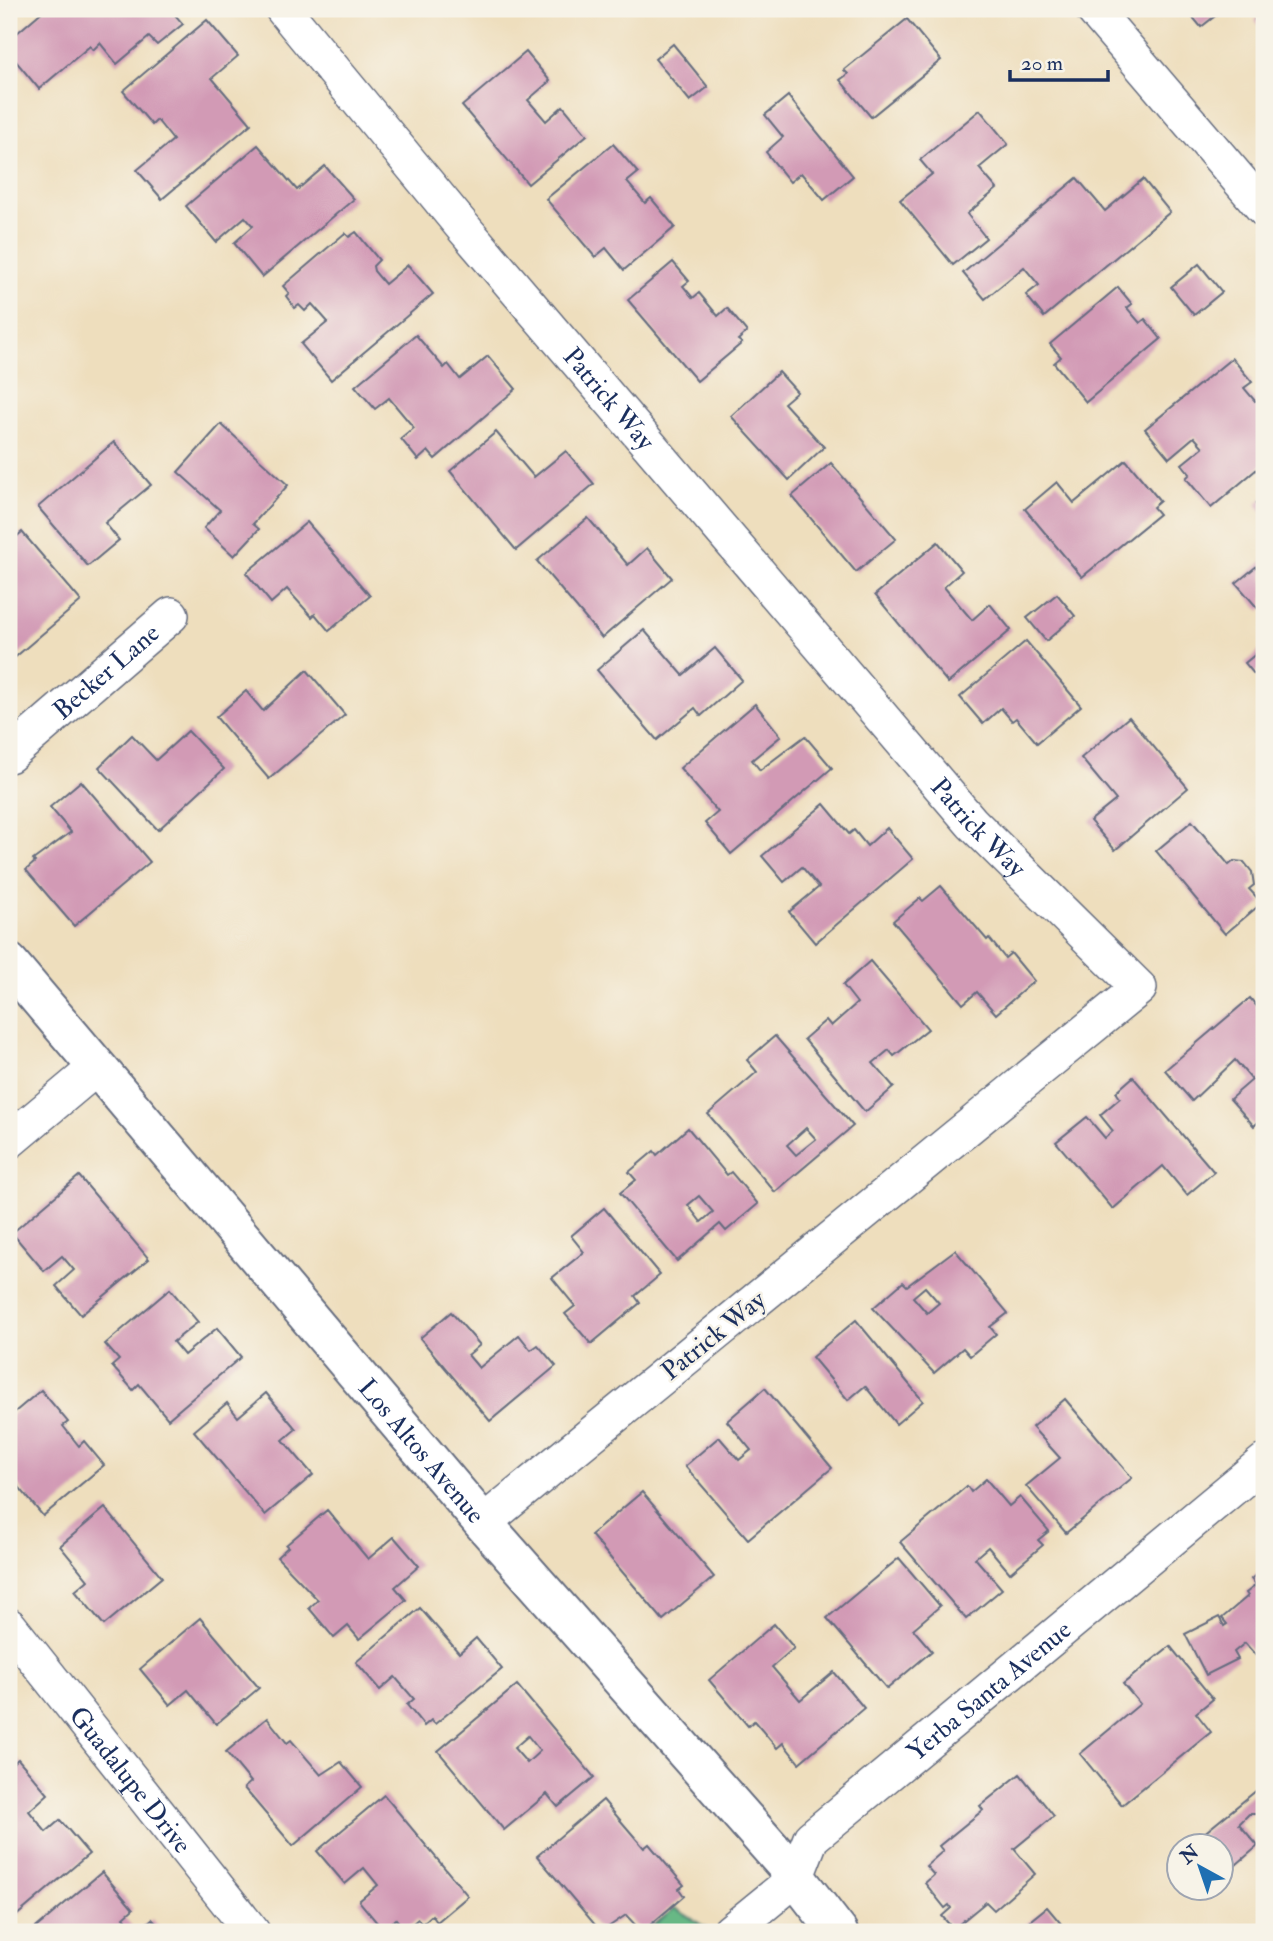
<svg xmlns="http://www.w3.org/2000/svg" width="1273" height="1941" viewBox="0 0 1273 1941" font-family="'IM FELL Double Pica',serif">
<rect width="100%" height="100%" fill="#f7f3e8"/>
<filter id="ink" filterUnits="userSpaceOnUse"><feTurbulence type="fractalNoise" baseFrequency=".0143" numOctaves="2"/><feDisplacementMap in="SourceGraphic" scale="14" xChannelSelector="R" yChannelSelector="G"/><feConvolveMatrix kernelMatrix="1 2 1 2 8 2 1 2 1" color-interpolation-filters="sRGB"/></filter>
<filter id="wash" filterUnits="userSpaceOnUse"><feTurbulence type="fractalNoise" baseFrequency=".00686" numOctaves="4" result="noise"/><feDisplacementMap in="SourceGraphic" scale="28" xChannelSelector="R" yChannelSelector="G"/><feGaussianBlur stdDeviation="1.57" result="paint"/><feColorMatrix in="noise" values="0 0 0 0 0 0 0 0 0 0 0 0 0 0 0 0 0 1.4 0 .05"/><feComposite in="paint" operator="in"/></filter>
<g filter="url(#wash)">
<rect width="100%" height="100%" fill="#eedebd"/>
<polygon fill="#67b885" stroke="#417472" stroke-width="2" points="675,1908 713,1932 645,1932"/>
<g id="blocks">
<g fill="#d29ab5" fill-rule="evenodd">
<polygon points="45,9 170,9 183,24 157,45 149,37 117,64 100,43 93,50 90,46 39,89 9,53 9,40"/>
<polygon points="1186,9 1224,9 1201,27"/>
<polygon points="1264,13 1264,31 1255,20"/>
<polygon points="907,19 941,60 871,117 840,80 848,74 844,70"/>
<polygon points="207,20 238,56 212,78 251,124 162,199 137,170 173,140 157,120 152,125 123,91"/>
<polygon points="673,44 708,87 690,101 655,59"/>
<polygon points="526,52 550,81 528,100 546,121 563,106 587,135 528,184 462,106"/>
<polygon points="788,96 853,176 824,200 801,173 790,182 766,152 783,137 765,115"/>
<polygon points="980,110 1008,144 979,168 997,189 967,214 986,238 953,265 900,200 932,174 920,160"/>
<polygon points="613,144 638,173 627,182 645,203 651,198 675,227 624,270 606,248 595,257 546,199"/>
<polygon points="258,145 297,190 325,166 354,199 262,277 234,243 253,226 245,217 216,242 186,206"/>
<polygon points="1077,178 1105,211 1143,179 1170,212 1044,317 1026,295 1039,285 1024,267 985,299 963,273"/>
<polygon points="356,232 379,260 373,266 374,271 385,284 408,265 433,294 331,380 301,344 328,322 312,304 305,311 299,305 295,308 286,296 289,293 283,286 345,233 349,237"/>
<polygon points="673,262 689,281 683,286 693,298 699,293 718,316 727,308 747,332 738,340 742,343 697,381 628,300"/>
<polygon points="1199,264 1222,292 1194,315 1171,287"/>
<polygon points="1118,287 1132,304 1127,308 1140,323 1145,319 1161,339 1086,402 1054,363 1061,357 1050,344"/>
<polygon points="416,335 444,368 448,364 460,379 488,356 516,389 435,459 428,451 418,460 401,439 414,428 389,398 375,409 355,386"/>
<polygon points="1232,358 1252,382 1244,388 1255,401 1264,397 1264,463 1211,508 1186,478 1190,474 1182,464 1203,447 1194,437 1169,458 1145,429"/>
<polygon points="779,372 797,392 784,403 824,447 789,480 731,416"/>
<polygon points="221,424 288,485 253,524 259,529 234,556 204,528 220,510 178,472"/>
<polygon points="496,432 534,477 566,451 594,484 516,550 450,471"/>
<polygon points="114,442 151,485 105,523 119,540 88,566 38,507"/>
<polygon points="1126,460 1160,501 1153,507 1159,514 1082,577 1025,509 1057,482 1074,503"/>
<polygon points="831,463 896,539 856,572 792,496"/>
<polygon points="1264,497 1264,515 1256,504"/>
<polygon points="588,518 628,565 647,548 672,578 602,638 537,561"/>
<polygon points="307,522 370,596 329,631 315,614 312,617 287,589 271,603 246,573"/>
<polygon points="22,532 81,601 13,659 9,654 9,543"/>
<polygon points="938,542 962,571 944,587 972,620 990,604 1011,630 948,683 875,595"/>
<polygon points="1264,560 1264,607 1260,611 1236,583"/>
<polygon points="1057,594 1075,616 1046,641 1027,618"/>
<polygon points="644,630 683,675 715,648 742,680 701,716 695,708 657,740 597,670"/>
<polygon points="1026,641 1081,706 1037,743 1016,718 1012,721 1001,708 983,724 960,697"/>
<polygon points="1263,648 1264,665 1254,674 1245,663"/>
<polygon points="307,670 345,715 269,779 216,717 246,691 263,711"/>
<polygon points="755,704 781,736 752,760 760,770 805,736 832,768 731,854 705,823 718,812 680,768"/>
<polygon points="1129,717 1188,788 1115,850 1090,821 1116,800 1081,758"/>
<polygon points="188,731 224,769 158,830 99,767 132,735 156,760"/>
<polygon points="81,781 150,862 74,926 26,870 35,862 33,860 71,832 50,807"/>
<polygon points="824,804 849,834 854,830 867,846 887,828 913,859 815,943 789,912 819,887 802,867 784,882 762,856"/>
<polygon points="1192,821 1229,865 1234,861 1244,862 1252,872 1254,885 1249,889 1262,903 1225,934 1156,851"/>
<polygon points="941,886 987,940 989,938 1005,958 1011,953 1034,981 996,1014 977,992 963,1004 893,921 920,898 923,901"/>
<polygon points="870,961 928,1029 894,1056 889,1050 873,1063 894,1087 865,1112 804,1039 826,1020 831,1026 857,1003 843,985"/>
<polygon points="1250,998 1264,1015 1264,1117 1254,1126 1230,1099 1252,1080 1235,1060 1192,1101 1165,1070"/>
<path d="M775 1036 853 1126 775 1192 708 1114 757 1072 747 1060ZM806 1128 816 1139 796 1155 787 1145Z"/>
<polygon points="1133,1077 1214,1172 1187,1195 1163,1166 1113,1209 1056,1142 1087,1117 1105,1138 1113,1131 1100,1115 1120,1098 1116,1092"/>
<path d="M688 1128 727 1175 731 1172 758 1204 726 1231 720 1224 677 1261 620 1193 636 1180 629 1172 654 1151 657 1155ZM699 1196 713 1212 701 1222 688 1205Z"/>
<polygon points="79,1176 149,1259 81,1315 56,1286 74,1270 62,1256 44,1271 12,1233"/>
<polygon points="604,1208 660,1275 635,1296 640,1303 591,1344 565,1314 575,1306 552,1278 584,1252 571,1236"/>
<path d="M955 1250 1008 1313 990 1327 996 1334 970 1356 963 1348 934 1373 873 1308 903 1282 907 1286ZM925 1287 939 1303 927 1313 913 1297Z"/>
<polygon points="170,1289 198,1322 173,1342 184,1355 217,1328 241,1357 168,1419 139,1384 133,1390 112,1366 119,1360 105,1344"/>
<polygon points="451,1312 480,1345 468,1355 479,1368 519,1335 531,1350 538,1345 556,1366 490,1421 420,1338"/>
<polygon points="856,1320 923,1401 896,1424 865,1386 848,1400 812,1357"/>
<polygon points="765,1388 832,1468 748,1539 685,1466 719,1437 739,1460 751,1450 727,1421"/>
<polygon points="41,1390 68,1422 63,1426 79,1446 84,1441 104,1465 43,1516 9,1475 9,1417"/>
<polygon points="266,1393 296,1429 283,1440 313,1475 265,1515 194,1431 227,1403 238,1417"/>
<polygon points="1065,1399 1132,1478 1066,1533 1026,1486 1060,1458 1032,1427"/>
<polygon points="986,1479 1009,1506 1020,1497 1049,1531 1038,1540 1043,1545 1010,1573 988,1547 975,1558 1002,1589 966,1619 900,1542 967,1486 971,1492"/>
<polygon points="642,1492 714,1577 663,1620 591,1535"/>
<polygon points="105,1508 162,1577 104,1625 75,1591 88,1580 60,1546"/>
<polygon points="327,1510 368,1559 394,1537 419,1566 395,1587 406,1600 359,1639 348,1626 334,1638 309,1608 318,1600 277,1557 288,1547 286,1545"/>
<polygon points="899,1558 940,1606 913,1629 932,1651 887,1689 827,1618"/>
<polygon points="1264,1568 1264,1653 1258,1658 1245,1643 1234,1652 1238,1659 1206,1675 1185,1634 1219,1617 1224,1626 1227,1624 1222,1618 1248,1596 1246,1593 1256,1585 1251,1579"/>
<polygon points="420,1608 459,1653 476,1638 502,1669 435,1724 431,1720 424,1726 407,1705 414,1699 395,1677 380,1690 356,1662"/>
<polygon points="200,1618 259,1688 216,1724 188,1690 170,1705 140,1669"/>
<polygon points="774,1624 794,1648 772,1667 800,1700 834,1672 864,1708 799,1763 783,1743 777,1748 754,1721 748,1726 709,1680"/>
<polygon points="1170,1646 1213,1699 1196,1713 1211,1732 1122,1805 1080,1754 1140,1704 1123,1684"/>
<path d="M517 1685 594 1777 558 1807 547 1794 504 1830 438 1751ZM528 1736 540 1751 527 1763 514 1748Z"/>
<polygon points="267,1718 287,1743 291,1740 321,1775 341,1762 362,1787 293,1846 244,1788 251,1782 226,1752"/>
<polygon points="18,1759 48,1794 29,1811 46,1832 60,1820 89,1854 16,1916 9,1908 9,1767"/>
<polygon points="1020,1774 1054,1816 1014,1849 1035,1874 994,1910 986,1902 953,1929 942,1916 951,1908 949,1905 945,1908 925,1883 934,1875 926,1866 943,1851 939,1846 983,1810 980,1806"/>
<polygon points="1264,1789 1264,1838 1259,1814 1249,1814 1239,1824 1258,1846 1230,1870 1220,1858 1220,1846 1211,1846 1202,1835 1257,1790"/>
<polygon points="384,1795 468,1896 437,1922 432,1915 422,1924 418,1919 405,1930 396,1919 383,1930 359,1901 378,1885 364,1868 345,1884 317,1851"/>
<polygon points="603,1800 644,1848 649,1844 684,1885 679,1889 684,1896 642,1932 626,1915 601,1932 537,1856"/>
<polygon points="102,1872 133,1909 124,1917 137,1932 152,1919 164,1932 31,1932"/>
<polygon points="1047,1907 1068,1932 1016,1932"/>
</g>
</g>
</g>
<g filter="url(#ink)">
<use href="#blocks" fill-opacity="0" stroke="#656c7f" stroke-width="2"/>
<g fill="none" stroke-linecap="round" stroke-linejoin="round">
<g stroke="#656c7f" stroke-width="38">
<g id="minor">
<path id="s1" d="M283 9 462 226 972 823 1139 988 483 1523"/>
<polyline points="1093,9 1264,209"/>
<path id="s2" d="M9 755 171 615"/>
<polyline points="9,1141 96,1068"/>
<path id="s3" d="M9 1626 252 1932"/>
<path id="s4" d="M730 1932 795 1879 811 1838 1264 1462"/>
</g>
</g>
<g stroke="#656c7f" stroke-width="42">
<g id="tertiary">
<path id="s5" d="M9 963 483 1523 790 1870 838 1932"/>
</g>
</g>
<use href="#minor" stroke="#fff" stroke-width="35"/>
<use href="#tertiary" stroke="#fff" stroke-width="38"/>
</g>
</g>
<g text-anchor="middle" stroke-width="5" stroke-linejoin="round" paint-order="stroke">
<g font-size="26" fill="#1b2f5e" stroke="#f7f3e8">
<text dy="9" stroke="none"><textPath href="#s1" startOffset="508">Patrick Way</textPath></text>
<text dy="9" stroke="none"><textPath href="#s2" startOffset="128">Becker Lane</textPath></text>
<text dy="9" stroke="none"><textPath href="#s1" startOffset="1074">Patrick Way</textPath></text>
<text transform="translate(713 1335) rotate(-39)" y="9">Patrick Way</text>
<text dy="9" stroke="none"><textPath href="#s5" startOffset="639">Los Altos Avenue</textPath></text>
<text dy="9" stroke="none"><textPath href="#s4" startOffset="359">Yerba Santa Avenue</textPath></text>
<text dy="9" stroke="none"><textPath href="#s3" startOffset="196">Guadalupe Drive</textPath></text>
</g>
</g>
<rect width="1273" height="1941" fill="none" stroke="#f7f3e8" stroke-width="35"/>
<g transform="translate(1200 1867) rotate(320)"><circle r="33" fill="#f7f3e8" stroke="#9fa5b1" stroke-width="2"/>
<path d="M0-5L12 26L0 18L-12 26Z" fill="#1f6fb2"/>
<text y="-10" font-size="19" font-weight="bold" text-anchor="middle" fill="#1b2f5e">N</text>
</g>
<path d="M1010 70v10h98v-10" fill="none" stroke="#1b2f5e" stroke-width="3.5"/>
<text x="1021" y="70" font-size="21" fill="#1b2f5e" stroke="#f7f3e8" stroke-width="5" paint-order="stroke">20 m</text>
</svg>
